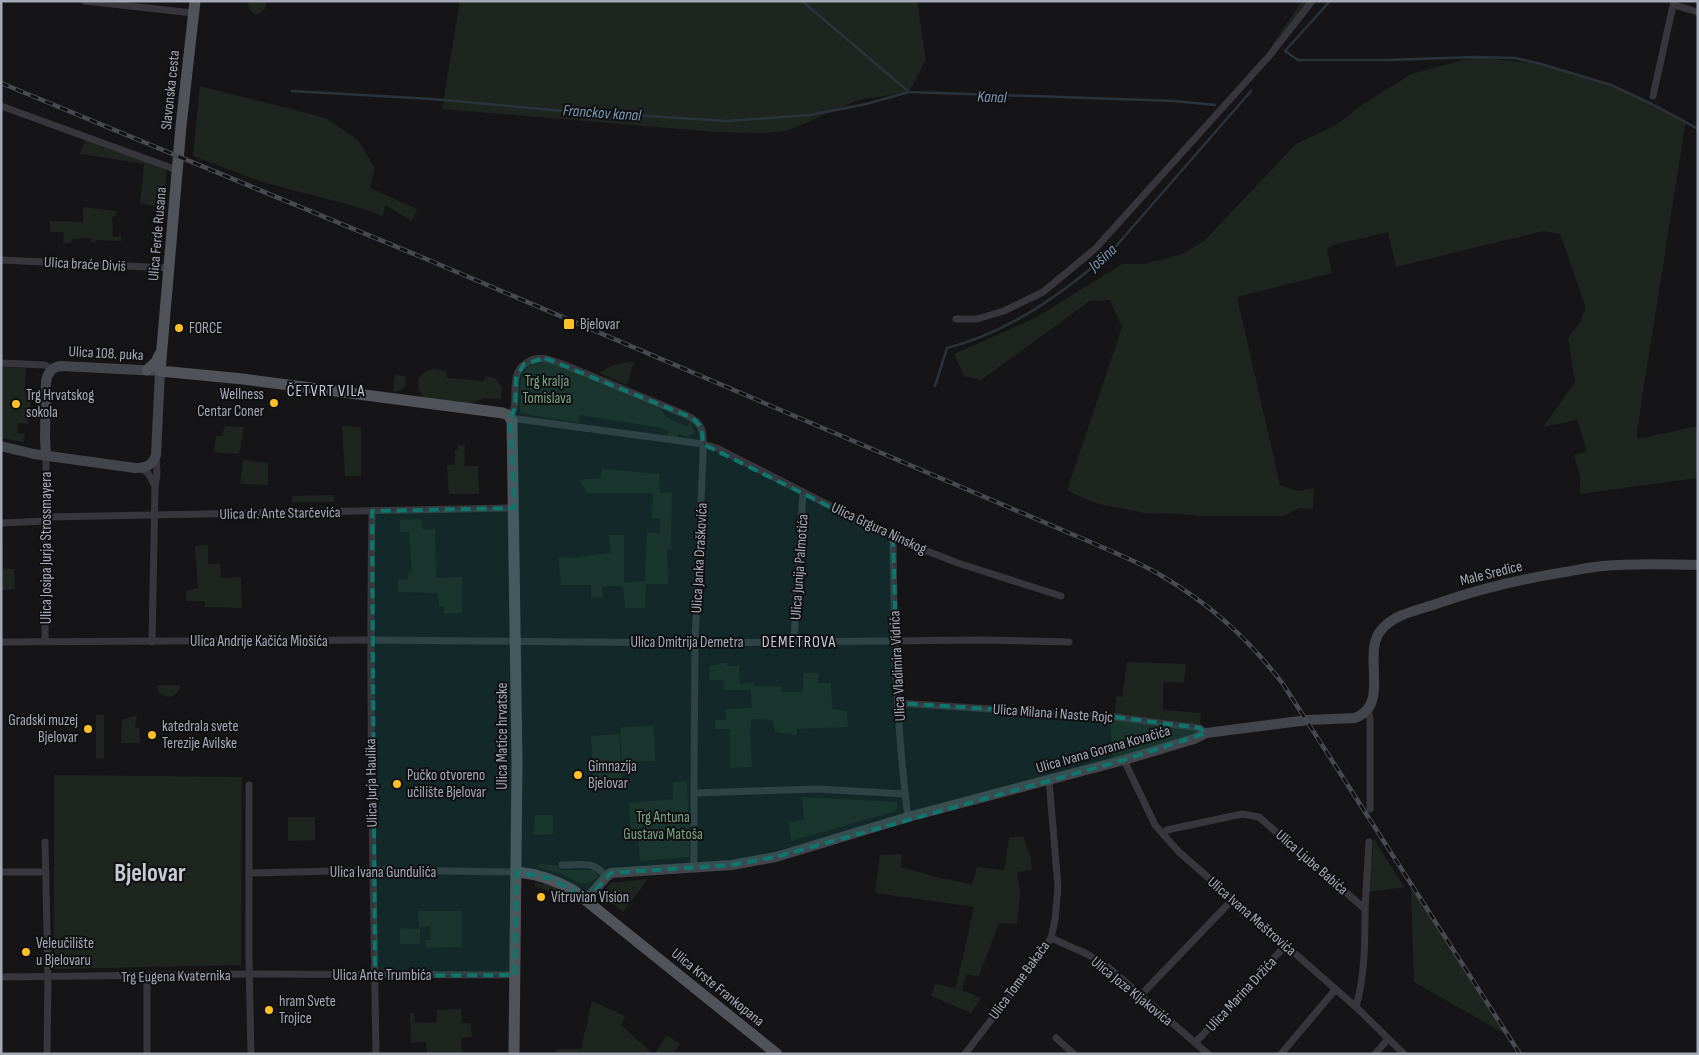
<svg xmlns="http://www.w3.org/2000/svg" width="1699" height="1055" viewBox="0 0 1699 1055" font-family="'Sofia Sans Condensed',sans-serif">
<rect width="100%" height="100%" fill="#151517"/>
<g fill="#1d251e">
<path d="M248 1H267L265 9 257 15C251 13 248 7 248 1Z"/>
<polygon points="460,1 917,1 926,60 909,92 858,100 787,131 765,133 716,132 442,109"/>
<polygon points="1302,1 1312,1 1277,46 1272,45"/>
<polygon points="1474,57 1541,64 1611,85 1686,120 1637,430 1638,439 1698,426 1698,478 1580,494 1580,476 1574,455 1587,451 1577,420 1543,427 1575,382 1568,338 1579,324 1586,308 1560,234 1543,231 1396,267 1388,232 1333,245 1327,249 1332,273 1237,297 1280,485 1297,491 1314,488 1313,509 1299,508 1284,516 1201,516 1182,514 1145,513 1099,504 1083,498 1067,490 1122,327 1110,300 1090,301 981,380 964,376 954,354 1037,317 1122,264 1144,264 1182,254 1204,241 1296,144 1336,125 1362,105 1411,74"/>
<polygon points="200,86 326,118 358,140 375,168 370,188 417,209 412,221 385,205 383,216 354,206 262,182 193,156"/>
<polygon points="87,137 164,166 167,173 162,207 140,204 144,164 80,154"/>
<polygon points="83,207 116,211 117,216 112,217 113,237 121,236 121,241 97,240 96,242 91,242 91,238 72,239 71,243 63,243 64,232 50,232 50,221 83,222"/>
<path d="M547 360 661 409 666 417 687 427 690 422 695 432 688 437 679 434 677 439 667 437 668 429 580 415 579 423 520 413C520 389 515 362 547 360Z"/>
<polygon points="634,361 627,385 599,373 613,365"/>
<polygon points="1,367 26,368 25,387 32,388 28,424 19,423 17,433 25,434 24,442 1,438"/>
<path d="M433 369 446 371 447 378 484 381 485 376 495 378 502 387 501 399 484 398 471 404 424 398C413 386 417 372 433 369Z"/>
<polygon points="395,374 406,377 405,382 407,382 404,388 396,392 393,390"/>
<polygon points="225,426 244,427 239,454 214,452 216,436 222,436"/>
<polygon points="342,426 361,427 361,476 345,476"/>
<polygon points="458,445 465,445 464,466 478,466 479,494 449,494 447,465 455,465 455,450 458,450"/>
<polygon points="243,460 268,463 268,485 240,484"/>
<polygon points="602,469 659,474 660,493 672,492 671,549 667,550 668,584 646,584 645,608 625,608 623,586 602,586 603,598 591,597 591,585 561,585 558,557 569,558 610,553 609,535 624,535 624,583 645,581 647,532 660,533 660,518 652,518 653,493 588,493 579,480 601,478"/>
<polygon points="334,495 334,502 292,502 292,496"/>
<polygon points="421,519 423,530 435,529 436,578 462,577 462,613 444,613 444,606 439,606 438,593 398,592 398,580 409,579 408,574 412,573 409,532 400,532 400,520"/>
<polygon points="1,545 3,545 3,568 14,569 15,589 2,590 2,598"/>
<polygon points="208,545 208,564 220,564 221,578 241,577 242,608 205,607 205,601 186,601 186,591 198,588 195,546"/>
<polygon points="1127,662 1186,664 1184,683 1163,682 1163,710 1201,713 1200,728 1194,728 1197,736 1113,763 1110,717 1115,717 1116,696 1122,697"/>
<polygon points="719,663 727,663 727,666 739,666 740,684 754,683 754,686 782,687 782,692 803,692 803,673 818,673 818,683 831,683 832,709 847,711 848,727 797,729 797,735 775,732 773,720 752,719 750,730 752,767 730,768 730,729 715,729 715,720 726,720 726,709 752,708 751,690 723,690 724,680 709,680 710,665 718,665"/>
<path d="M157 685H179L180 689C174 698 166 700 158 691Z"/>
<polygon points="96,715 104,715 104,758 96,759"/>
<polygon points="134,716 137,716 135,728 139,728 140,743 121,743 122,720"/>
<polygon points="654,726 655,761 622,762 620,727"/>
<polygon points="619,734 622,782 594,784 591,736"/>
<polygon points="54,775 242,777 241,965 54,969"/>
<polygon points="687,781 690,857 640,861 638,833 631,833 629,803 673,799 673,782"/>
<polygon points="802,797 897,802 897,811 791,841 789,822 804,820"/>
<polygon points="535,815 553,815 553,834 534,835"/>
<polygon points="288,817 315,817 315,840 288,841"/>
<polygon points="1023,836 1031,857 1032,870 1017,872 1020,893 1017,924 999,923 979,976 966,975 962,990 981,998 971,1013 931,996 935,984 956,988 974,907 875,893 880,855 902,854 901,867 940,878 972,884 977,867 1004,870 1009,838"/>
<polygon points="1374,839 1404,887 1368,892"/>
<path d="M538 864 555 865 561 870H597L598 877C582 891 576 880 561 874 554 871 545 869 538 867Z"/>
<polygon points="648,879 623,912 608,900 604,894 607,887 611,883"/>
<path d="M535 883C546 883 565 888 570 899L535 886Z"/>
<polygon points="1411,888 1498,1022 1507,1035 1414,982"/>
<polygon points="418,911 462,911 462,947 426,948 425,940 431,940 430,926 420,927 420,944 400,944 400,928 419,929"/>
<polygon points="592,1001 625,1016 621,1025 653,1054 557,1054 556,1049 581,1049"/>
<polygon points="461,1009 462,1023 471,1023 472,1037 461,1038 462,1054 427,1054 426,1042 411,1043 410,1013 414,1013 415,1023 437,1022 437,1010"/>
<polygon points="667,1035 680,1044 674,1052 675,1054 654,1054"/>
</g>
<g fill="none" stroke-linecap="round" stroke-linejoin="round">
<g stroke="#2a333b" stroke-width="2.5">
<polyline points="802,1 909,92 1175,101 1215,105"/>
<polyline points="1330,1 1285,51 1298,60 1388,60 1474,57 1515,58 1541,64 1611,85 1652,104 1698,129"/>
<polyline points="292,91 432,99 564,111 728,121 810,115 866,104 909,92"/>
<path d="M935 386 947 348C1010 332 1061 294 1110 253L1251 91"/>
</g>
<g stroke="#36363c" stroke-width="7">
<polyline points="85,1 193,13"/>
<polyline points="1674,5 1698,12"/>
<polyline points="1653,96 1674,1"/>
<polyline points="1,106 177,170"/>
<polyline points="1,260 168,268"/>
<polyline points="956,319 977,319 1004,311 1043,292 1095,249 1270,55 1312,1"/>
<polyline points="1,363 45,365 52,370"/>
<polyline points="139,468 148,473 155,486"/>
<path d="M372 511C369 692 373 873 376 1054"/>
<polyline points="46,517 514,508"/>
<polyline points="1,523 46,521"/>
<path d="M893 538C894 631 896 725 908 817"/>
<polyline points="45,641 46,455"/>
<polyline points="794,641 803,492"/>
<polyline points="1,642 370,640 695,643 980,640 1069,642"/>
<polyline points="152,642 155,487 157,475 156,455"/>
<polyline points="898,703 1115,717 1200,728 1206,733"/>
<polyline points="1368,709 1370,719 1370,809"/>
<polyline points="1124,760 1155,825 1179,852 1356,1007 1404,1054"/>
<polyline points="249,785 249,960 251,1054"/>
<path d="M694 793 695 643 703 456C703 435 707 425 686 415L565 365C551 360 539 354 526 363 507 375 521 401 510 418L703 444 717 448 893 538 958 563 1061 596"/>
<path d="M1163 834 1167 830 1242 814 1259 817 1365 909C1365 942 1365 975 1356 1007"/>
<polyline points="45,842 48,976 47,1054"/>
<path d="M562 865C580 865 595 860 606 877"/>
<polyline points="694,869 694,793 817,789 905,794"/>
<polyline points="1,872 46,872"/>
<polyline points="249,873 373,870 517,872"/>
<polyline points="1365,909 1369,842"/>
<polyline points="1051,938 1087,954 1108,967 1208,1054"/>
<polyline points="147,976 147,1054"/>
<polyline points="1,977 249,974 515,975"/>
<polyline points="1140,996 1233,899"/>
<polyline points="1056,1038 1074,1054"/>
<polyline points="1195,1043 1286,945"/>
<polyline points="965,1054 1037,960 1051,938 1055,920 1058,887 1049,780"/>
<polyline points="1281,1054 1335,990"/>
<polyline points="1375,1054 1388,1039"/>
</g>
<g stroke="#43454c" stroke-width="10">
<path d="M1 446 34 454 135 468C146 468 153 465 156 455L160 371 61 366C52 367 47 373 46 382L45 437 46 455"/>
<path d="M586 900 606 877 611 873 732 865 776 857 908 817 1124 760 1194 739 1206 733 1308 720 1355 718C1392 704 1360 653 1382 629 1395 614 1418 610 1436 604 1478 589 1521 579 1565 572 1578 570 1590 567 1603 566 1634 563 1666 564 1698 565"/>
</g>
<g stroke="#51535b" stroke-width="11">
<polyline points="195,1 181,126 160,371 243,379 503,413 508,415 512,421 517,762 514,1054"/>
<polyline points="147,370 156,362 160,354"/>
<path d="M517 872C538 874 555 880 573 890L777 1054"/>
</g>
<g stroke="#484a51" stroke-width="4.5">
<path id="rail" d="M1 83 431 261 1095 544C1115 553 1138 562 1157 573 1209 603 1247 637 1283 684L1520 1054"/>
</g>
<use href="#rail" stroke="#101012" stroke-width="2.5" stroke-dasharray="8" stroke-linecap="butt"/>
</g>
<path fill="#0f766e" fill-opacity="0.2" stroke="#0f766e" stroke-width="4" stroke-dasharray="10 6" stroke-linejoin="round" d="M545 358 693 418 702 428 703 444 893 538 898 703 1115 717 1200 728 1206 733 1124 760 776 857 732 865 611 873 586 900 552 879 517 872 515 975 375 976 372 511 514 508 510 418 515 408 516 378 524 364Z"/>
<g fill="#fcc028" stroke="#101012" stroke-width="2">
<rect x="563" y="318" width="12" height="12" rx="2.5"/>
<circle cx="179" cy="328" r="5"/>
<circle cx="274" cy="403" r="5"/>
<circle cx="16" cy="404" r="5"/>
<circle cx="88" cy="729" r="5"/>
<circle cx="152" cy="735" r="5"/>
<circle cx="578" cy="775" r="5"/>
<circle cx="397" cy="784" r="5"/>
<circle cx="541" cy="897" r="5"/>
<circle cx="26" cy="952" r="5"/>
<circle cx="269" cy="1010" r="5"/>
</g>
<g text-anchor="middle" stroke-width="4" stroke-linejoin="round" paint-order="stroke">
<g font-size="15" fill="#a6aab8" stroke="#101012">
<text transform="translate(170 90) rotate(-84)" y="5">Slavonska cesta</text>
<text transform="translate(157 234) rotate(-85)" y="5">Ulica Ferde Rusana</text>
<text transform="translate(85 264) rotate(3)" y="5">Ulica braće Diviš</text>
<text transform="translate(106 353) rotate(3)" y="5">Ulica 108. puka</text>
<text transform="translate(280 513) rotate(-1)" y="5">Ulica dr. Ante Starčevića</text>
<text transform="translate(879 528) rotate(25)" y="5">Ulica Grgura Ninskog</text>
<text transform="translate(46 548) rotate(-90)" y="5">Ulica Josipa Jurja Strossmayera</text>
<text transform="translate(699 558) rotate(-87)" y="5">Ulica Janka Draškovića</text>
<text transform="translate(799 567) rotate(-86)" y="5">Ulica Junija Palmotića</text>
<text transform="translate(1491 573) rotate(-14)" y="5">Male Sredice</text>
<text x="259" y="646">Ulica Andrije Kačića Miošića</text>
<text x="687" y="647">Ulica Dmitrija Demetra</text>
<text transform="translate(897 666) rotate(-93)" y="5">Ulica Vladimira Vidrića</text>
<text transform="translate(1053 713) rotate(4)" y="5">Ulica Milana i Naste Rojc</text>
<text transform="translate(502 736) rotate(-90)" y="5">Ulica Matice hrvatske</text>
<text transform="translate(1103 749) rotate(-16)" y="5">Ulica Ivana Gorana Kovačića</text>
<text transform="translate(371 783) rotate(-91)" y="5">Ulica Jurja Haulika</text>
<text transform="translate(1312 862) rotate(41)" y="5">Ulica Ljube Babića</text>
<text x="383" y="877">Ulica Ivana Gundulića</text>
<text transform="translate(1252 916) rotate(41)" y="5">Ulica Ivana Meštrovića</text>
<text x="382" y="980">Ulica Ante Trumbića</text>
<text transform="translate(176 976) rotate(-1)" y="5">Trg Eugena Kvaternika</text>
<text transform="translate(1019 980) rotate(-54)" y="5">Ulica Tome Bakača</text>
<text transform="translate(718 987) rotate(39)" y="5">Ulica Krste Frankopana</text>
<text transform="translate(1132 991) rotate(39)" y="5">Ulica Joze Kljakovića</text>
<text transform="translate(1241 994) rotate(-47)" y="5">Ulica Marina Držića</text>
</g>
<g font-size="15" fill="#a6aab8" stroke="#101012" text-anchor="start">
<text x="580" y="329">Bjelovar</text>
<text x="189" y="333">FORCE</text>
<text x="264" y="399" text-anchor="end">Wellness<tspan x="264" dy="17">Centar Coner</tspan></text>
<text x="26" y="400">Trg Hrvatskog<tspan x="26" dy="17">sokola</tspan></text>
<text x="78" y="725" text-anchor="end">Gradski muzej<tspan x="78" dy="17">Bjelovar</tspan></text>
<text x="162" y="731">katedrala svete<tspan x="162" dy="17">Terezije Avilske</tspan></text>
<text x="588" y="771">Gimnazija<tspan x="588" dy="17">Bjelovar</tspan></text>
<text x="407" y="780">Pučko otvoreno<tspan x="407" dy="17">učilište Bjelovar</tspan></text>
<text x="551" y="902">Vitruvian Vision</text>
<text x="36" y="948">Veleučilište<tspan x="36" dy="17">u Bjelovaru</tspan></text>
<text x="279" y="1006">hram Svete<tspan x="279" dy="17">Trojice</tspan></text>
</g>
<g font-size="15" fill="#7ca480" stroke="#101012">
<text x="547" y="386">Trg kralja<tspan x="547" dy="17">Tomislava</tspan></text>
<text x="663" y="822">Trg Antuna<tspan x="663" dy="17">Gustava Matoša</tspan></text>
</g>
<g font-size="16" font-style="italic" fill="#7b97b5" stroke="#101012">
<text transform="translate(992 96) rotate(2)" y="6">Kanal</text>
<text transform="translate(602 112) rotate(4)" y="6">Franckov kanal</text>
<text transform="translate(1102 257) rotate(-42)" y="6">Jošina</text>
</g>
<g font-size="16" letter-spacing="1" fill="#c7cad4" stroke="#101012">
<text x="326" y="396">ČETVRT VILA</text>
<text x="799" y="647">DEMETROVA</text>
</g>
<g font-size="25" font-weight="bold" fill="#c7cad4" stroke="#101012">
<text x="150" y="881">Bjelovar</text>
</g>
</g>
<rect width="1699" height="1055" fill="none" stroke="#a6aab8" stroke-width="5"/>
</svg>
